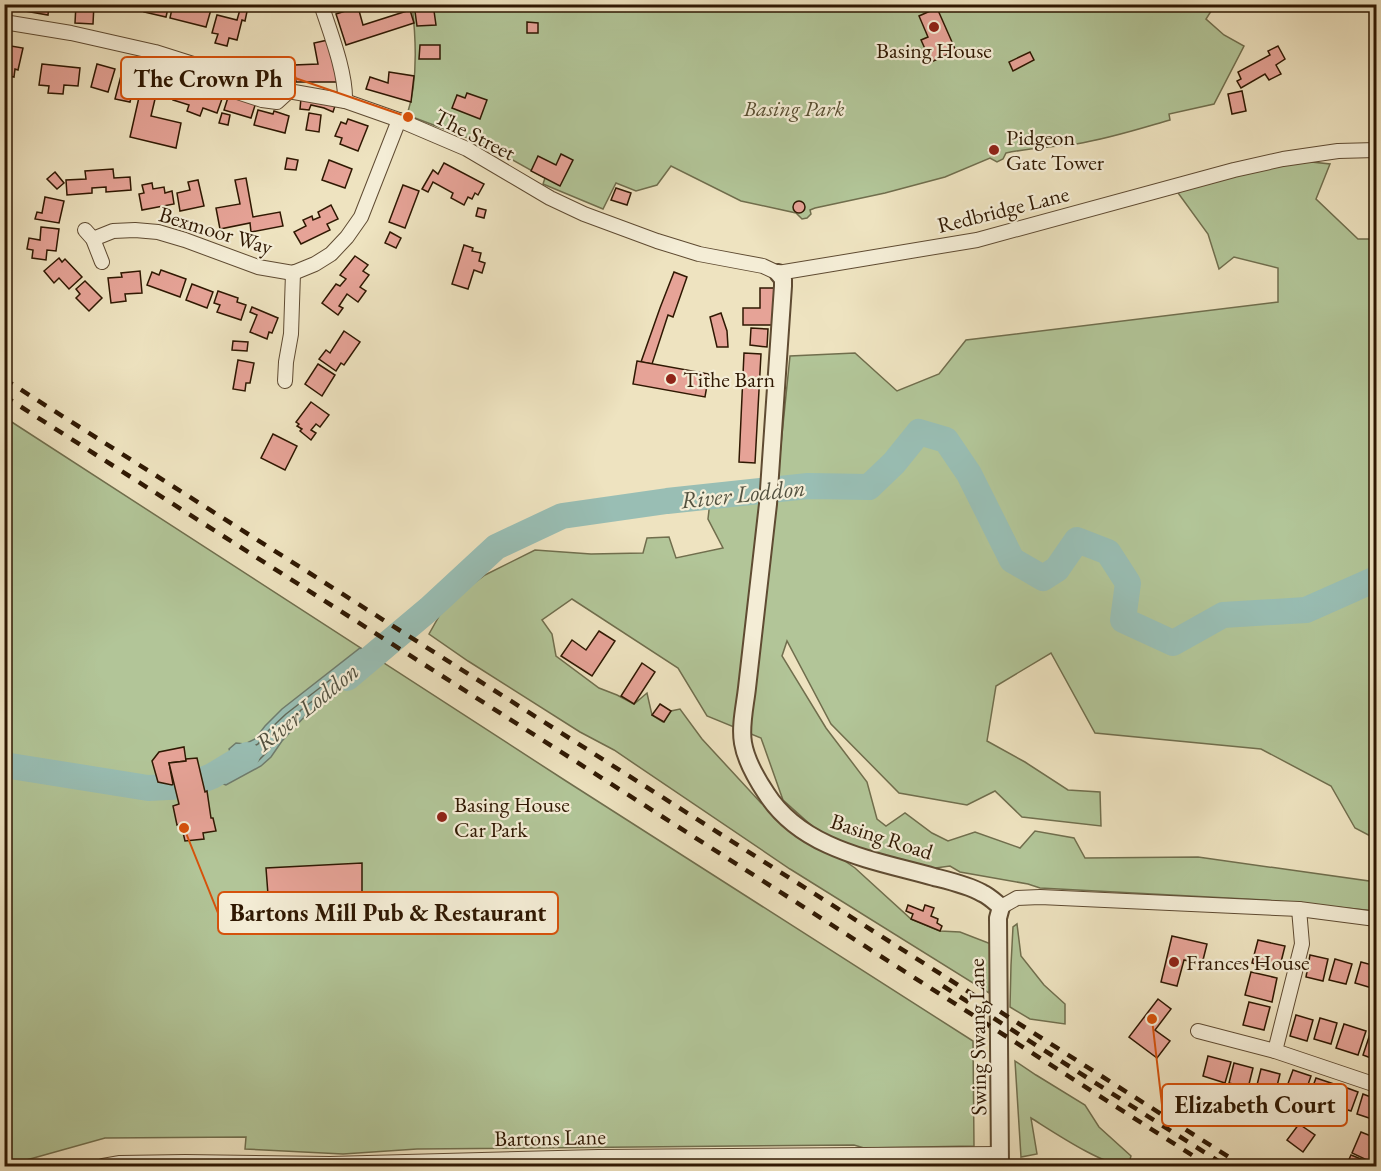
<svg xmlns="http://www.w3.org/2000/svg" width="1381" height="1171" viewBox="0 0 1381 1171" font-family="'EB Garamond',serif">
<rect width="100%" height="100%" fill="#eee3c0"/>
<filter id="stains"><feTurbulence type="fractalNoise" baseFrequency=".00333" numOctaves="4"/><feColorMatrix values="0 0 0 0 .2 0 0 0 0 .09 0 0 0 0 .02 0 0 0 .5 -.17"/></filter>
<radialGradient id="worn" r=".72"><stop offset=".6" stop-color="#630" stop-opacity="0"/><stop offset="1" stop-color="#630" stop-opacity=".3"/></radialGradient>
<g fill="#b2c598" stroke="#706e4d" stroke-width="1.5">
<path d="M412 5H1215L1206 19 1224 35 1244 46 1214 104 1169 114 1170 120C1139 129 1108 139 1076 144 1052 147 1029 148 1006 153L1003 159 997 162 990 158 945 177 885 193 815 208 810 210 811 214 807 218 802 219 796 213 741 201 671 166 657 185 636 191 616 183 603 209 543 184 545 178 484 144 407 115C418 82 416 38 412 5Z"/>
<polygon points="1283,159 1330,164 1316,199 1358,239 1372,239 1376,241 1376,839 1355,828 1331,786 1261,749 1095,733 1051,653 996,686 987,741 1025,762 1068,790 1100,792 1101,826 1022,817 995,791 967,805 899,793 831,724 787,641 782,656 826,728 867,782 877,819 886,826 905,813 932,833 948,841 975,832 1020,848 1035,831 1074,838 1085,858 1198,857 1376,882 1376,911 1265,900 1040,888 1028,884 960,872 950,866 928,869 875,856 821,834 783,800 761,738 707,716 678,668 572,599 542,620 552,634 556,656 599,688 617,695 634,704 647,693 652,715 663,722 671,711 680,709 702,739 761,803 855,868 911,919 940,931 960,932 991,944 989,993 790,869 614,750 580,732 468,661 429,634 446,604 485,575 535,550 591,554 643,553 647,538 669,537 676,558 723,548 708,519 710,501 761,495 772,533 790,356 855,353 897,391 939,374 966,340 1278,302 1278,268 1234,257 1219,269 1208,234 1173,186"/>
<polygon points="4,417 566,781 973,1041 974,1146 864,1148 854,1145 417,1149 343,1154 245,1149 246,1137 105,1138 5,1166"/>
<polygon points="1017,924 1021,956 1044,985 1065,1004 1065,1024 1030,1019 1010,1007 1011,965 1013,927"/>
<path d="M1015 1061 1036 1075 1085 1105 1099 1127 1131 1156 1128 1166C1105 1167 1052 1131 1031 1118L1037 1154 1021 1157Z"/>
<polygon points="865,1160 974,1160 977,1166 475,1166"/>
</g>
<path fill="#99beb4" stroke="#6f7c6d" stroke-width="1.5" d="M360 648 377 658 335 695 323 701 306 715 282 741 271 757 261 766 226 785C208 779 221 761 231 754L229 749 236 743 245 744 255 739 265 726 282 709Z"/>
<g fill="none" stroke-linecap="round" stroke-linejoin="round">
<polygon stroke="#646b5b" stroke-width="1.5" points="361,656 364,658 364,662 332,690 319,696 301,710 277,737 266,753 258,761 226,778 223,777 223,773 236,757 238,751 249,749 258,744 269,730 286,714"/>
<g stroke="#99beb4" stroke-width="26">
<polyline points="347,678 429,609 496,547 562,516 667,501 808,486 869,487 894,463 919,432 946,440 969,474 1012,560 1043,578 1057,569 1077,540 1108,552 1128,583 1123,620 1173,643 1223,615 1306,610 1376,579"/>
<polyline points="4,765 148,788 188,786 212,776 247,755"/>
</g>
</g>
<g fill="#e6a397" stroke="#2f1802" stroke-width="1.5">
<polygon points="14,4 49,4 48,15 13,9"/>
<polygon points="76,4 94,4 93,24 75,23"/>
<polygon points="146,4 169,4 166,17 144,12"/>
<polygon points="173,4 204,4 212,6 206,27 170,18"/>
<polygon points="414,4 433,4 436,25 417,26"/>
<polygon points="241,6 248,7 245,21 242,20 237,40 229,38 227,46 215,43 218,34 212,33 217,15 237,20"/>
<polygon points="358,7 363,25 410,10 414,23 346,45 336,14"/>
<polygon points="937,8 956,51 931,62 921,40 928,37 919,16"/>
<polygon points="527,22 538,23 538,33 527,33"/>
<polygon points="328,40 339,82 296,82 294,65 318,64 314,43"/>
<polygon points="5,45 23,48 18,70 15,69 14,77 4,75"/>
<polygon points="420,45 440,45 440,59 419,59"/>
<polygon points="1278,46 1285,59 1276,65 1281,74 1269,80 1265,74 1241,88 1237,81 1241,79 1238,72 1270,55 1268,51"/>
<polygon points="1030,52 1034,60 1013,71 1009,62"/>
<polygon points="42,64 80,68 78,86 64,85 63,94 48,93 49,86 39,85"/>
<polygon points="97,64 115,69 108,92 91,87"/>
<polygon points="123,68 143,73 139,87 134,85 130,102 115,99"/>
<polygon points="389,72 414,76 411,102 366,89 370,77 388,83"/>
<polygon points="144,75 160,78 151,116 181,123 176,148 130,137"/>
<polygon points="179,81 194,86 192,90 208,95 209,91 223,96 217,113 203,108 200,116 187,111 189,105 173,100"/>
<polygon points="230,91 257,99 251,118 224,110"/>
<polygon points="1242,91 1246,111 1232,114 1228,94"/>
<polygon points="467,93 487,100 480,119 452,108 457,95 465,98"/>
<polygon points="301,98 335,106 333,112 324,108 311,105 309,110 300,109"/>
<polygon points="258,110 273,114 274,111 289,116 285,133 254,125"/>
<polygon points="222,113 230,115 228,125 219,123"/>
<polygon points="309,113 321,115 319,132 306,130"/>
<polygon points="348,119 368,126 358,151 340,144 342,138 335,136 341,122 346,124"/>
<circle cx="994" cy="150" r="6"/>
<polygon points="561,154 573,160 560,186 531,171 538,156 556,165"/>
<polygon points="287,158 298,160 296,170 285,169"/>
<polygon points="329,160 352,169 345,188 322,180"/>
<polygon points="444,163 484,184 478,195 475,193 472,199 468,197 464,205 451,198 453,193 433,182 428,192 422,189 433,170 438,174"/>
<polygon points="113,169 114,178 130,177 131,190 106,192 106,187 92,188 92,193 67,195 66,180 86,179 85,171"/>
<polygon points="55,172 64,183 57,189 47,179"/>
<polygon points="246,178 253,217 280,212 283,226 251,232 250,223 220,229 216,208 240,204 235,180"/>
<polygon points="198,180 204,206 180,211 177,193 190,190 188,182"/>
<polygon points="152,183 153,189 164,187 165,193 172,191 174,204 142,210 139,194 144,193 142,185"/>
<polygon points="403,185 419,191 405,228 389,222"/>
<polygon points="616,188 631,193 627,205 611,200"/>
<polygon points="45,197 64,201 59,223 35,219 37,212 42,213"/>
<circle cx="799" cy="207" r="6"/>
<polygon points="331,205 338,219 327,224 330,230 301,244 294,232 306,226 303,220 312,216 313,220 320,217 318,212"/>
<polygon points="478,208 486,210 484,218 476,216"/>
<polygon points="41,227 59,229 56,251 47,250 46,260 32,258 33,250 27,249 29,238 40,240"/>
<polygon points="390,232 401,238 396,248 385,243"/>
<polygon points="464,245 473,248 472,251 481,253 479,261 485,263 482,273 474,270 468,289 452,284"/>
<polygon points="355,256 368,265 363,271 369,275 360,287 366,291 358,302 347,294 339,306 343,308 338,315 322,303 336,284 340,286 346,279 340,275"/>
<polygon points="59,258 62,262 65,259 82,277 69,289 59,278 54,283 44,271"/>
<polygon points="161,270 186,279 180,297 147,285 152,272 159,275"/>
<polygon points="140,271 142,293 125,294 126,301 111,303 108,278 122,277 121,273"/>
<polygon points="674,272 687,277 673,317 668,315 652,364 641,362 660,308"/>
<polygon points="85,281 102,298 89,311 76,298 80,294 76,289"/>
<polygon points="192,284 213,292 207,308 186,300"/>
<polygon points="760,288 775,288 775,325 743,325 743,308 760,308"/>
<polygon points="218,291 238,298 237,302 246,305 241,320 217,312 220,305 214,303"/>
<polygon points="252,307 278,318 272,333 269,332 267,339 250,332 257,315 250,312"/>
<polygon points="721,313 727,331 728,347 717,347 710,317"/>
<polygon points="751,328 768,329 767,347 750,345"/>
<polygon points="344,331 360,342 344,365 341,363 336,371 319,359 326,350 330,353"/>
<polygon points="233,341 248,342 247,351 232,350"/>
<polygon points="744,353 761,354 755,463 739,462"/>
<polygon points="238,360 254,363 250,383 246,383 245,391 233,389"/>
<polygon points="637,361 709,374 705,397 633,384"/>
<polygon points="318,364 335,375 322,396 305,384"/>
<polygon points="311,402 329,415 320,427 316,424 311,430 316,433 311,440 300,431 302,429 297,426 299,424 296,422"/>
<polygon points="273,434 297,446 285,470 261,458"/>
<polygon points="599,631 615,641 592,676 561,656 572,640 586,650"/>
<polygon points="642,663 655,672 634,704 621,696"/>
<polygon points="660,704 671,711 664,722 652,715"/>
<polygon points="184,747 186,761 169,763 173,784 172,785 158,782 152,761 159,752"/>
<polygon points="197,758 205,792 207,791 211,818 213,818 216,831 203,833 204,839 185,841 181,824 177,825 173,806 179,804 169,763 186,761 186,759"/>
<polygon points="362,863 362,909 348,910 349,915 338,916 337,911 311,912 310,918 300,919 299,913 286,914 269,908 266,868"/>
<polygon points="908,905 923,911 925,905 934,908 931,916 938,919 937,923 942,926 940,931 911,919 913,914 906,911"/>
<polygon points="1172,936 1207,944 1202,964 1184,960 1177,986 1161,982"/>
<polygon points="1258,940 1285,946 1279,970 1252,963"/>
<polygon points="1310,955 1328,959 1323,981 1306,977"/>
<polygon points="1335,959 1352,964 1346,984 1329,980"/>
<polygon points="1361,962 1376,966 1376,971 1372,988 1355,983"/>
<polygon points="1251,972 1277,978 1272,1002 1245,995"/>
<polygon points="1158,999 1171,1009 1155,1030 1170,1041 1157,1058 1129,1037"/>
<polygon points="1249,1002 1270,1007 1264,1030 1243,1025"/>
<polygon points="1296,1015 1313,1020 1307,1041 1290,1036"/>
<polygon points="1320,1018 1337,1023 1331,1044 1314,1039"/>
<polygon points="1344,1024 1366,1031 1358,1055 1336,1048"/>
<polygon points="1371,1031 1376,1033 1376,1060 1363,1055"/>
<polygon points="1208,1056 1231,1062 1225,1083 1203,1076"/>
<polygon points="1234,1063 1253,1068 1248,1088 1229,1083"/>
<polygon points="1261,1069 1280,1074 1275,1094 1256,1089"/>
<polygon points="1293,1070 1311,1076 1304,1096 1286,1089"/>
<polygon points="1316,1078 1334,1084 1327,1104 1309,1097"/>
<polygon points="1339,1085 1358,1092 1351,1111 1332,1105"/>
<polygon points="1363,1094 1376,1099 1376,1116 1375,1120 1357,1114"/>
<polygon points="1299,1124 1315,1135 1303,1152 1287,1140"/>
<polygon points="1361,1132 1376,1138 1376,1150 1371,1162 1352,1153"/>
<polygon points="1351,1155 1371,1163 1369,1166 1346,1166"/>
</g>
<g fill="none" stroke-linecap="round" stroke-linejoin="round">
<g stroke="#5f4b32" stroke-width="16">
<g id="minor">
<path d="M321 4C330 32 346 72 345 101"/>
<polyline points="4,22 71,33 155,52 237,78 277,89 345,101 399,120 467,149 550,198 584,214 657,241 699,254 763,266 778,273 977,240 1234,170 1283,159 1338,151 1376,150"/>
<polyline points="192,64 200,79 225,88 262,100 277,102 289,91"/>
<polyline points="85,230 93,239 102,262"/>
<polyline points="93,239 113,231 135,230 158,232 185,240 258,267 293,273 315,264 331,254 347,237 361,217 399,120"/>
<polyline points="285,381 286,362 291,334 293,273"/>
<polyline points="1001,907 1017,898 1040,897 1299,909 1376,919"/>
<polyline points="1299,909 1302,944 1275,1051 1376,1085"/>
<polyline points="1198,1031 1275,1051"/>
<polyline points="103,1166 120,1163 185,1162 330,1164 598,1157 999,1154"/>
</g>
</g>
<g stroke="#5f4b32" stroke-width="20">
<path id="tertiary" d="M778 273 783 279V286L768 504 747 688C745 706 740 726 743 743 746 761 756 778 766 793 802 850 874 860 934 877 950 881 968 885 982 893 989 896 995 902 1001 907L998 918 1000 1166"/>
</g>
<use href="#minor" stroke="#f4edd6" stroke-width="14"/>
<use href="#tertiary" stroke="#f4edd6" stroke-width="16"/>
<g stroke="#2f1802" stroke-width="4.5" stroke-dasharray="10 10" stroke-linecap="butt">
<polyline points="4,379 1243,1166"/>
<polyline points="4,396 1209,1166"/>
<polyline points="943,986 1226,1166"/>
</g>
</g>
<g fill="#8f2418" stroke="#f4edd6" stroke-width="2">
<circle cx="934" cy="27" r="6"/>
<circle cx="994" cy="150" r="6"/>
<circle cx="671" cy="379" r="6"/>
<circle cx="442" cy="817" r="6"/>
<circle cx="1174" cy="962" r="6"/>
</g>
<g text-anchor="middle" stroke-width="4.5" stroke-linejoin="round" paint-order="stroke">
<g font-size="22" fill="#2f1802" stroke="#f4edd6" text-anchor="start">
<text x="934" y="58" text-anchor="middle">Basing House</text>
<text x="1006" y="145">Pidgeon<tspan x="1006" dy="25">Gate Tower</tspan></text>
<text x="683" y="387">Tithe Barn</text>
<text x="454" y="812">Basing House<tspan x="454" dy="25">Car Park</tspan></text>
<text x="1186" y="970">Frances House</text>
</g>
<g font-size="22" font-style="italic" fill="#564c2f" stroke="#f4edd6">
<text x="794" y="116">Basing Park</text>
</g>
<g font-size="22" fill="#2f1802" stroke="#f4edd6">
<text transform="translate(475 134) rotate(27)" y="8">The Street</text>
<text transform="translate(1003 209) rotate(-14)" y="8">Redbridge Lane</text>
<text transform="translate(216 230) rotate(17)" y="8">Bexmoor Way</text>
<text transform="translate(882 836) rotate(18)" y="8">Basing Road</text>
<text transform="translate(977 1037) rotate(-91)" y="8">Swing Swang Lane</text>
<text transform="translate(550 1137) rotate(-1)" y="8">Bartons Lane</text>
</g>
<g font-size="24" font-style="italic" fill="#545240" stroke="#f4edd6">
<text transform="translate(743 494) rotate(-6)" y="8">River Loddon</text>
<text transform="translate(307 707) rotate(-39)" y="8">River Loddon</text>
</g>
</g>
<path fill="none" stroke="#d6520b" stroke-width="2" d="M408 117L295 78M184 828L218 913M1152 1019L1162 1105"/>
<g fill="#d6520b" stroke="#f4edd6" stroke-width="2">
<circle cx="408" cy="117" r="6"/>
<circle cx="184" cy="828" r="6"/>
<circle cx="1152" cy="1019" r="6"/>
</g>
<g fill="#f4edd6" stroke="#d6520b" stroke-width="2">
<rect x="121" y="57" width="174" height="42" rx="6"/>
<rect x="218" y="892" width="340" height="42" rx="6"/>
<rect x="1162" y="1084" width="185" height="42" rx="6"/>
</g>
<g font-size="24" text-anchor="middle" font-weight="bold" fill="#2f1802">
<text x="208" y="87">The Crown Ph</text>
<text x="388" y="921">Bartons Mill Pub &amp; Restaurant</text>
<text x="1255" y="1113">Elizabeth Court</text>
</g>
<rect width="1381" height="1171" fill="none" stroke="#eee3c0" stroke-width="24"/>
<rect x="6" y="6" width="1369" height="1159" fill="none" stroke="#2f1802" stroke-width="3"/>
<rect x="12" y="12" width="1357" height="1147" fill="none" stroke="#2f1802" stroke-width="1.5"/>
<rect width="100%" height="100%" filter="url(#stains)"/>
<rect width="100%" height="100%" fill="url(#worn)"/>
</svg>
